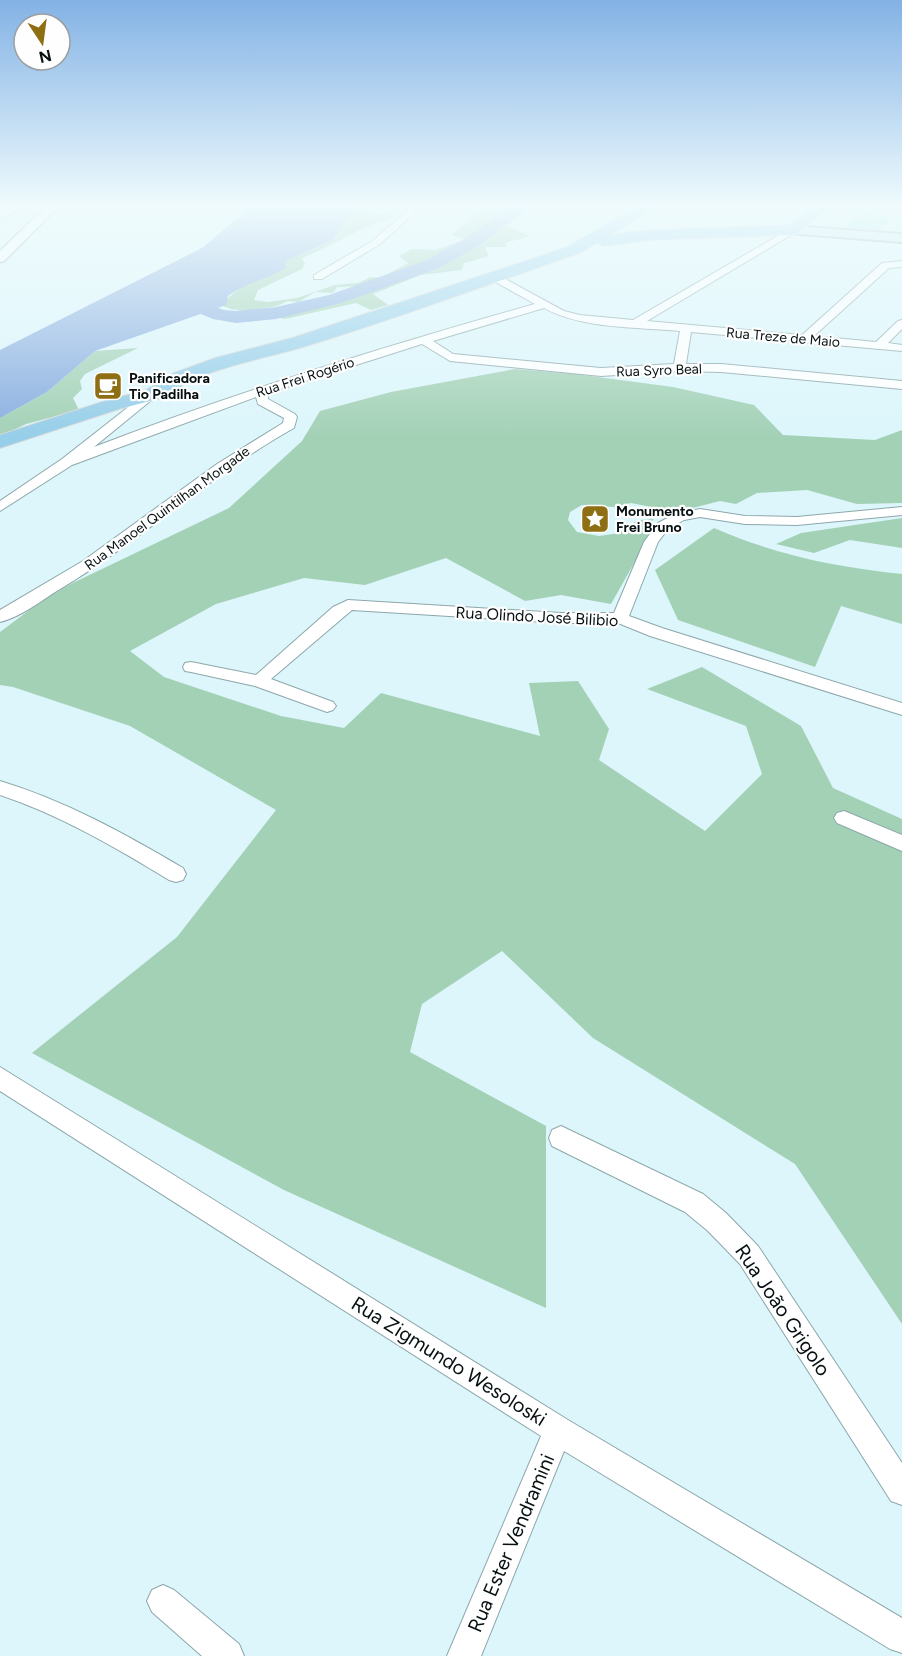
<svg xmlns="http://www.w3.org/2000/svg" width="902" height="1656" viewBox="0 0 902 1656" font-family="Figtree,sans-serif">
<rect width="100%" height="100%" fill="#dcf6fb"/>
<g fill="#a3d1b6">
<path d="M356 205H367L368 212 396 216C362 226 334 245 302 258L305 264 302 269 258 290 254 300 268 302 297 298 335 285 358 283 371 277 381 278 408 263 399 256 412 249 435 250 464 240 452 235 470 220 471 214 490 209 502 210 507 205H519C464 245 408 286 337 287L333 293 315 292 299 302 288 301 277 306 244 311 231 309 220 305 242 286 288 260 333 240Z"/>
<polygon points="528,205 536,205 516,217 508,226 530,236 505,243 507,247 485,247 489,256 464,263 462,270 421,275 373,294 388,305 371,310 356,303 285,319 275,317 244,322 351,299 438,265 481,240"/>
<polygon points="138,348 85,374 80,381 82,389 73,398 79,410 26,424 0,437 0,418 47,392 95,351"/>
<path d="M515 369 575 374 673 387 754 405 783 435 875 440 902 430V503L857 504 807 490 757 493 736 504 720 501 677 512 631 503 614 507 582 505 570 512 568 520 577 532 599 536 620 533C629 522 640 519 654 519L644 530 651 533 611 604 561 595 525 601 446 558 365 585 304 578 216 604 130 651 164 677 281 716 344 728 381 693 540 736 529 683 578 681 609 729 599 760 705 831 762 774 746 726 647 689 702 667 801 726 833 788 902 819V1324L795 1164 593 1038 502 951 422 1004 410 1052 546 1126V1308L284 1190 32 1053 177 937 276 810 130 726 13 687 0 685V632L52 593 229 508 302 441 320 411 391 392Z"/>
<polygon points="902,518 902,548 850,540 814,553 776,544 801,533"/>
<path d="M714 528C776 555 835 567 902 574V624L841 606 815 667 678 620 655 570Z"/>
</g>
<path fill="#8bafe0" d="M253 205H356L333 240 288 260 284 264 287 267C268 279 246 283 228 296L226 305 95 351 47 392 0 418V350L202 248Z"/>
<g fill="none" stroke-linecap="round" stroke-linejoin="round">
<polygon fill="#8bafe0" fill-rule="evenodd" points="512,205 530,205 480,245 439,268 341,303 276,319 236,323 213,319 161,298 158,294 161,290 167,289 224,310 236,311 276,307 329,295 427,260 468,237"/>
</g>
<polygon fill="#9aeade" points="864,213 892,218 879,230 844,227"/>
<g fill="none" stroke-linecap="round" stroke-linejoin="round">
<g stroke="#8da7ab" stroke-width="2">
<g id="minor">
<polygon points="17,205 30,205 0,218 0,212"/>
<polygon points="413,205 423,205 380,244 322,279 314,279 314,275 374,240"/>
<polygon points="612,205 628,205 647,212 642,215"/>
<path d="M793 227 796 228V232L647 321 802 335 882 263 902 261V267L889 268 814 336 876 342 898 321 902 320V329L888 343 902 345V351L691 332 686 364H721L902 381V389L721 372 679 371 601 376 450 361 422 344 268 393V399L295 414 297 417 294 428C211 474 142 540 60 589 42 600 21 617 0 622V610L83 561 217 464 283 423 284 418 258 404 256 397 72 465 0 511V501L62 459 150 390 154 389 160 393 94 447C239 391 387 346 535 304L490 279V275H498L564 311 580 315 633 320ZM544 308C581 329 638 327 680 331L674 364 601 368 453 354 433 341Z"/>
<polygon points="902,507 902,515 797,525 745,524 700,517 684,520 668,529 658,542 629,616 662,628 902,703 902,715 650,636 618,623 561,623 352,610 271,679 333,702 336,706 333,710 327,712 255,686 191,672 185,671 183,667 185,663 191,662 256,675 333,607 348,600 561,613 614,613 644,542 658,523 675,514 700,509 745,516 797,517"/>
<path d="M0 781C66 801 125 834 183 868L186 874 183 880 176 882 169 880C115 847 60 815 0 795Z"/>
<polygon points="844,811 902,835 902,851 837,823 834,818 837,813"/>
<polygon points="0,1067 568,1420 902,1618 902,1653 890,1649 564,1451 481,1656 447,1656 541,1436 0,1091"/>
<polygon points="561,1126 703,1194 726,1213 758,1246 902,1463 902,1505 891,1501 740,1264 708,1231 685,1212 552,1146 549,1138 552,1130"/>
<polygon points="163,1585 174,1590 239,1644 244,1656 202,1656 152,1612 147,1601 152,1590"/>
</g>
</g>
<g stroke="#8da7ab" stroke-width="3">
<polygon id="tertiary" points="48,205 60,205 4,261 0,262 0,251"/>
</g>
<g stroke="#8da7ab" stroke-width="4">
<polygon id="secondary" points="793,226 902,234 902,242 788,233 786,230 788,227"/>
</g>
<g stroke="#d7d9d9" stroke-width="2">
<path id="primary" d="M641 205H659L610 235 648 230 789 225 815 205H832L798 233 793 235 648 240 604 246 597 243 577 254C486 285 395 319 303 347 262 359 220 366 181 385L184 389 181 393 119 409 0 448V435L105 401 146 390 174 373 215 358 292 338 565 248Z"/>
</g>
<use href="#minor" fill="#fff" fill-rule="evenodd"/>
<use href="#tertiary" fill="#fff" fill-rule="evenodd"/>
<use href="#secondary" fill="#cbe7f4" fill-rule="evenodd"/>
<use href="#primary" fill="#97cee9" fill-rule="evenodd"/>
</g>
<linearGradient id="sky" x2="0" y2="1"><stop stop-color="#83b2e5"/><stop offset="0.47" stop-color="#effbfd"/><stop offset="1" stop-color="#effbfd" stop-opacity="0"/></linearGradient>
<rect width="902" height="437" fill="url(#sky)"/>
<defs>
<g id="cafe-square" transform="scale(1.5)"><rect x="-9" y="-9" width="18" height="18" rx="4" fill="#8f6f13" stroke="#fefefe"/><path d="M-5.5-4.5H6V0H3Q3 3.5 0 3.5H-2.5Q-5.5 3.5-5.5 0ZM3-3.2v2h1.7v-2ZM-6 4.5H4V6H-6Z" fill="#fff"/></g>
<g id="sight-square" transform="scale(1.5)"><rect x="-9" y="-9" width="18" height="18" rx="4" fill="#8f6f13" stroke="#fefefe"/><path d="M0-6L1.8-2.2L6-1.7L2.9 1.2L3.7 5.4L0 3.3L-3.7 5.4L-2.9 1.2L-6-1.7L-1.8-2.2Z" fill="#fff"/></g>
</defs>
<g fill-rule="evenodd">
<use href="#cafe-square" x="108" y="386"/>
<use href="#sight-square" x="595" y="519"/>
</g>
<g text-anchor="middle" stroke-width="4.5" stroke-linejoin="round" paint-order="stroke">
<g font-size="14" fill="#071011" stroke="#fefefe">
<text transform="translate(783 337) rotate(5)" y="5">Rua Treze de Maio</text>
<text transform="translate(659 370) rotate(-2)" y="5">Rua Syro Beal</text>
<text transform="translate(305 377) rotate(-18)" y="5">Rua Frei Rogério</text>
<text transform="translate(167 508) rotate(-36)" y="5">Rua Manoel Quintilhan Morgade</text>
</g>
<g font-size="14" font-weight="bold" fill="#071011" stroke="#fefefe" text-anchor="start">
<text x="129" y="383">Panificadora<tspan x="129" dy="16">Tio Padilha</tspan></text>
<text x="616" y="516">Monumento<tspan x="616" dy="16">Frei Bruno</tspan></text>
</g>
<g font-size="16" fill="#071011" stroke="#fefefe">
<text transform="translate(537 616) rotate(3)" y="6">Rua Olindo José Bilibio</text>
</g>
<g font-size="20" fill="#071011" stroke="#fefefe">
<text transform="translate(783 1310) rotate(56)" y="7">Rua João Grigolo</text>
<text transform="translate(449 1361) rotate(32)" y="7">Rua Zigmundo Wesoloski</text>
<text transform="translate(511 1543) rotate(-67)" y="7">Rua Ester Vendramini</text>
</g>
</g>
<g transform="translate(42 42) rotate(167)"><circle r="28" fill="#fefefe" stroke="#9b9f9f" stroke-width="1.5"/>
<path d="M0-4.5L10 22L0 15L-10 22Z" fill="#8f6f13"/>
<text y="-9" font-size="16" font-weight="bold" text-anchor="middle" fill="#071011">N</text>
</g>
</svg>
